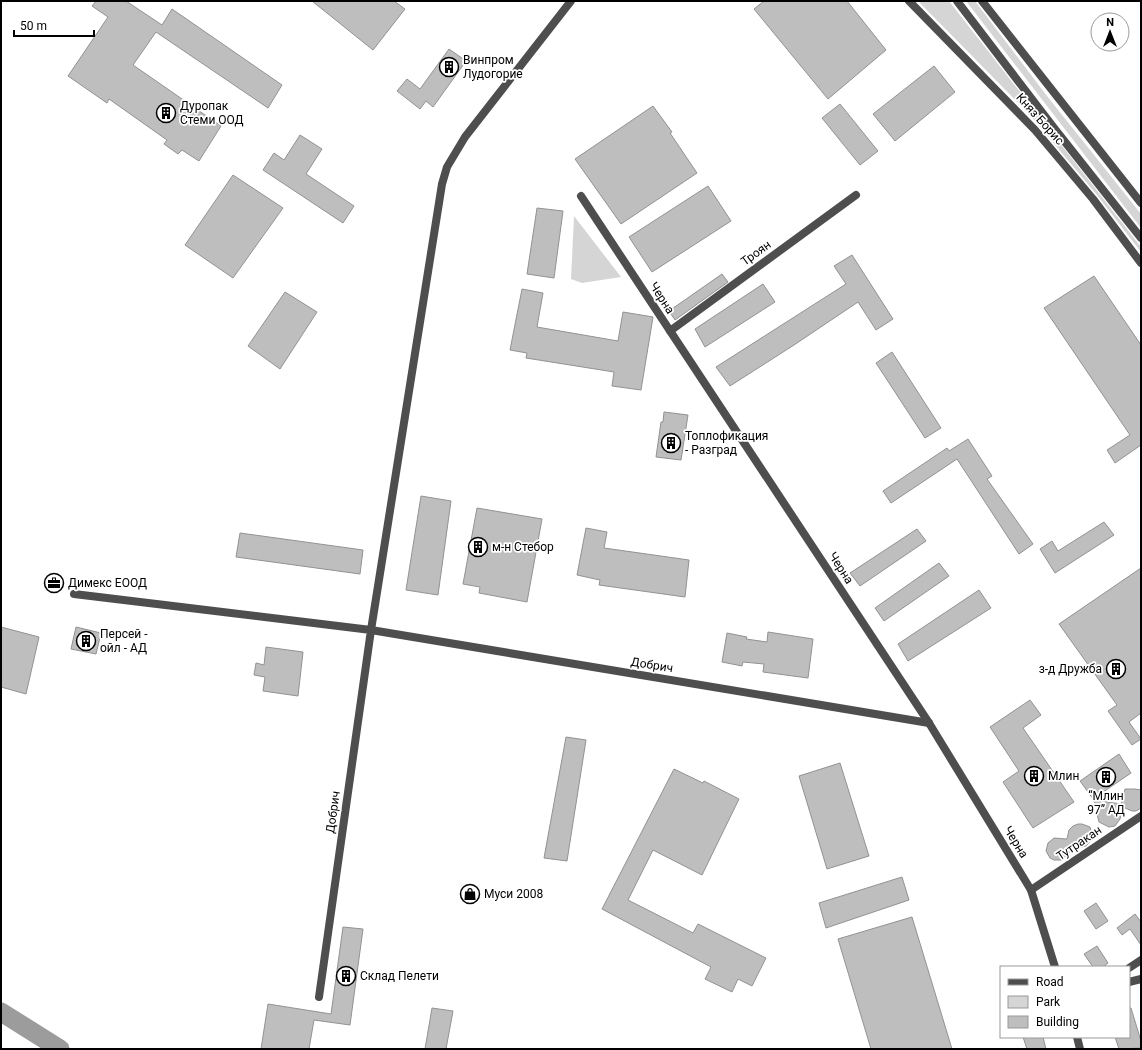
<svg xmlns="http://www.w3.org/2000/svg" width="1142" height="1050" viewBox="0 0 1142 1050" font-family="Roboto,sans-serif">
<rect width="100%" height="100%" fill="#fff"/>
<g fill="#d5d5d5">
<polygon points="918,1 949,1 1141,247 1141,252 1097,195 1030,115"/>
<polygon points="966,1 975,1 1047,96 1141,214 1141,228"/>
<polygon points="574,216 621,277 582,283 571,279"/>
</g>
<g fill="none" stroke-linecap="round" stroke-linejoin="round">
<polyline stroke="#9c9c9c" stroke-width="19" points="1,1012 60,1049"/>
</g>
<g fill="#bebebe" stroke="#929292">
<polygon points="96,1 126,1 162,25 172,9 282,85 268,108 156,32 133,65 221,126 199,161 182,150 178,154 164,144 167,140 109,99 107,103 68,76 108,17 92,6"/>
<polygon points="312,1 394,1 405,9 373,50"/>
<polygon points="764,1 847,1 886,50 828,99 754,9"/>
<polygon points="449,49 466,61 433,107 426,101 420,109 397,91 407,79 420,89"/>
<polygon points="934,66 955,92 895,141 873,114"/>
<polygon points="840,104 878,151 860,165 822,118"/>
<polygon points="653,106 672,132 670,133 697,173 621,224 575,159"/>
<polygon points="300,135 322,149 306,174 354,206 343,223 263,170 274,153 284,160"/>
<polygon points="233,175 283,208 233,278 185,245"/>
<polygon points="708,186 731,221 652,272 629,237"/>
<polygon points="537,208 563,211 554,278 527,274"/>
<polygon points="852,255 893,319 876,330 858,302 794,345 730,386 716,367 846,284 834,266"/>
<polygon points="722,274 728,282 675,320 669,311"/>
<polygon points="1094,276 1141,345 1141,445 1115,463 1107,450 1130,435 1044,308"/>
<polygon points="763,284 775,302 705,347 695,329"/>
<polygon points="522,289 543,293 537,327 618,341 623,312 653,317 641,390 612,386 614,372 526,358 527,353 510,350"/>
<polygon points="285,292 317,312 280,369 248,346"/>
<polygon points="892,352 941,428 925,438 876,363"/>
<polygon points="664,412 688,415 681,460 656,457 661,422 663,422"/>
<polygon points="968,439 992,476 987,479 1033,544 1019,554 957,459 891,503 883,491 947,448 949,451"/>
<polygon points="421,496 451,501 438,595 406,590"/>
<polygon points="477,508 542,519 527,602 479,593 480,587 463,584"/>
<polygon points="1104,522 1114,535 1055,573 1040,549 1052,541 1058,551"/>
<polygon points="586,528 607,532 604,548 689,560 685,597 599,585 600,580 577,575"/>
<polygon points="917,529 926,541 860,586 850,573"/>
<polygon points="240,533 363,550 360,574 236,557"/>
<polygon points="939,563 949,576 884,621 875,608"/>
<polygon points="1141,568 1141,713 1129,722 1141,739 1132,745 1108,711 1117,705 1059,624"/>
<polygon points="979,590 991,608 908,661 898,644"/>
<polygon points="1,627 39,637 26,694 1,687"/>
<polygon points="76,627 101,633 96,654 71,649"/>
<polygon points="768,632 813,639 808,678 763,672 764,664 743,662 742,666 722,662 727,633 747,637 746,639 767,642"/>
<polygon points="266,647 303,652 298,696 263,691 265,677 254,675 256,663 264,665"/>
<polygon points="1030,700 1041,715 1023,728 1074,802 1033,828 1003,782 1019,771 990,727"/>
<polygon points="566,737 586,740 567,861 544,858"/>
<polygon points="1119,754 1131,773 1093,799 1080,781"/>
<polygon points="840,763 869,856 827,869 799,776"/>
<polygon points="674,769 703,783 704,781 739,799 702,875 653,850 628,900 693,933 698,924 766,958 752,986 738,979 732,992 705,979 711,967 602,909"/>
<polygon points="1125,789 1135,789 1141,790 1141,808 1136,811 1132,811 1123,807 1120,819 1115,826 1109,827 1099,822 1097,814 1098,808 1093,800 1121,804"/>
<polygon points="1078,824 1082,824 1090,827 1092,834 1089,843 1086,846 1081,847 1072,847 1068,855 1062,860 1054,860 1050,858 1046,851 1048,843 1054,838 1067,839 1069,830 1073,826"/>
<polygon points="902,877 909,900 826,928 819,903"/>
<polygon points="1096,903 1108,921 1096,929 1084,911"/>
<polygon points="1135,914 1141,922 1141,945 1130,929 1122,935 1117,928"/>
<polygon points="912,917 952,1049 871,1049 838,939"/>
<polygon points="343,927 363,929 350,1025 314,1020 309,1049 261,1049 268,1004 331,1014"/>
<polygon points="1097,946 1108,963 1103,967 1093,967 1084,954"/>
<polygon points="432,1008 453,1011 446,1049 425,1049"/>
<polygon points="1129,1008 1131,1008 1141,1041 1141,1048 1119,1049 1115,1037 1129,1037"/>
<polygon points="1023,1037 1043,1037 1046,1049 1027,1049"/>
</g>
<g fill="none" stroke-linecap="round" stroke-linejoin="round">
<g stroke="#4e4e4e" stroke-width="8">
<polyline points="571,1 465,137 447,167 442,184 371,630 929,723"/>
<polyline points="982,1 1141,203"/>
<polyline points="581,196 929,723 1031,890 1055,967"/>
<polyline points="670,331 856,195"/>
<polyline points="74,594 371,630 319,997"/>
<polyline points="1031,890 1141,816"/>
<polyline points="1129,968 1141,960"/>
<polyline points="1129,982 1141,979"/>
<polyline points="1077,1037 1080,1049"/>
</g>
<g stroke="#4e4e4e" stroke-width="8">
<polyline points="909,1 1035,130 1093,199 1141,263"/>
<polyline points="957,1 1054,128 1141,238"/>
</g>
</g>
<defs>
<g id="building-ring" transform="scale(1)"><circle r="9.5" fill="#fff" stroke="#000" stroke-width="1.5"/><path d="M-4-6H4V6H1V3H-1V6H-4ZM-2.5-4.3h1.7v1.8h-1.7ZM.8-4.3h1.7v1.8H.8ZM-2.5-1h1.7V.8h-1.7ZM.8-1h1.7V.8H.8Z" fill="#000"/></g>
<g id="office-ring" transform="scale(1)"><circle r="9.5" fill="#fff" stroke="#000" stroke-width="1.5"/><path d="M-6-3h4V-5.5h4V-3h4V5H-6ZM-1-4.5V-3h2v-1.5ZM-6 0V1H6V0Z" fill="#000"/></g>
<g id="shop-ring" transform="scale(1)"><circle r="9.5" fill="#fff" stroke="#000" stroke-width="1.5"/><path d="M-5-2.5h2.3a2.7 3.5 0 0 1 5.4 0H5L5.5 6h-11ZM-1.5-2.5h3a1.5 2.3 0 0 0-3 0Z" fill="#000"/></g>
</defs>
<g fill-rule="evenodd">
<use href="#building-ring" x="449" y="67"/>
<use href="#building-ring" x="166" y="113"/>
<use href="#building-ring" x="671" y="443"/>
<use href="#building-ring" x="478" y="547"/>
<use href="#office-ring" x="54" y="583"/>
<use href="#building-ring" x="86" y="641"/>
<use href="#building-ring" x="1116" y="669"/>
<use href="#building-ring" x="1034" y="776"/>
<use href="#building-ring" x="1106" y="777"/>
<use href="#shop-ring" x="470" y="894"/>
<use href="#building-ring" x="346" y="976"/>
</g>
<g text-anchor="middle" stroke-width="3.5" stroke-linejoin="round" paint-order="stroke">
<g font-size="12" fill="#000" stroke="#fff" text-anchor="start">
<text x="463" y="64">Винпром<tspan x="463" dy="14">Лудогорие</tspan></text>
<text x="180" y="110">Дуропак<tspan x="180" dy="14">Стеми ООД</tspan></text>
<text x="685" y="440">Топлофикация<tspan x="685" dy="14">- Разград</tspan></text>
<text x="492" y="551">м-н Стебор</text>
<text x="68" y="587">Димекс ЕООД</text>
<text x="100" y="638">Персей -<tspan x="100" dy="14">ойл - АД</tspan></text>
<text x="1102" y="673" text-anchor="end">з-д Дружба</text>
<text x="1048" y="780">Млин</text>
<text x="1106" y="800" text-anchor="middle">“Млин<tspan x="1106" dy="14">97” АД</tspan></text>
<text x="484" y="898">Муси 2008</text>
<text x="360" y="980">Склад Пелети</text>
</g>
<g font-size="12" fill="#000" stroke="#fff">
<text transform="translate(1040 119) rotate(48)" y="4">Княз Борис</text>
<text transform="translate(756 253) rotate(-36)" y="4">Троян</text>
<text transform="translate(662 298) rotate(57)" y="4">Черна</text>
<text transform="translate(841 568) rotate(57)" y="4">Черна</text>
<text transform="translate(652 665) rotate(9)" y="4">Добрич</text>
<text transform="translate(333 812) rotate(-82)" y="4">Добрич</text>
<text transform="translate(1016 842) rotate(59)" y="4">Черна</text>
<text transform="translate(1079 843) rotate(-34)" y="4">Тутракан</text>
</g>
</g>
<rect width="1142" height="1050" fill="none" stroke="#000000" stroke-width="4"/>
<rect x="1000" y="966" width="130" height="72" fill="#ffffff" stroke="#999999"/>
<rect x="1008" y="979" width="20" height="6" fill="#4e4e4e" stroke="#999999"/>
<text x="1036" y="986" font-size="12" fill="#000000">Road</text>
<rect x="1008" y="996" width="20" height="12" fill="#d5d5d5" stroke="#999999"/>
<text x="1036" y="1006" font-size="12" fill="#000000">Park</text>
<rect x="1008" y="1016" width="20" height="12" fill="#bebebe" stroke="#999999"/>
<text x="1036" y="1026" font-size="12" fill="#000000">Building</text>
<g transform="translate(1110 32)"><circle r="19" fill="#ffffff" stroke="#999999"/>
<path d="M0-3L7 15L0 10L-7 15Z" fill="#000000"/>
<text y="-6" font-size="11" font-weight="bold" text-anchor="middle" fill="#000000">N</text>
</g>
<path d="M14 30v6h80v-6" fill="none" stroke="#000000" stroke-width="2"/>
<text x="20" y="30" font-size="12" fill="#000000" stroke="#ffffff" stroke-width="3" paint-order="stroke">50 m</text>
</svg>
